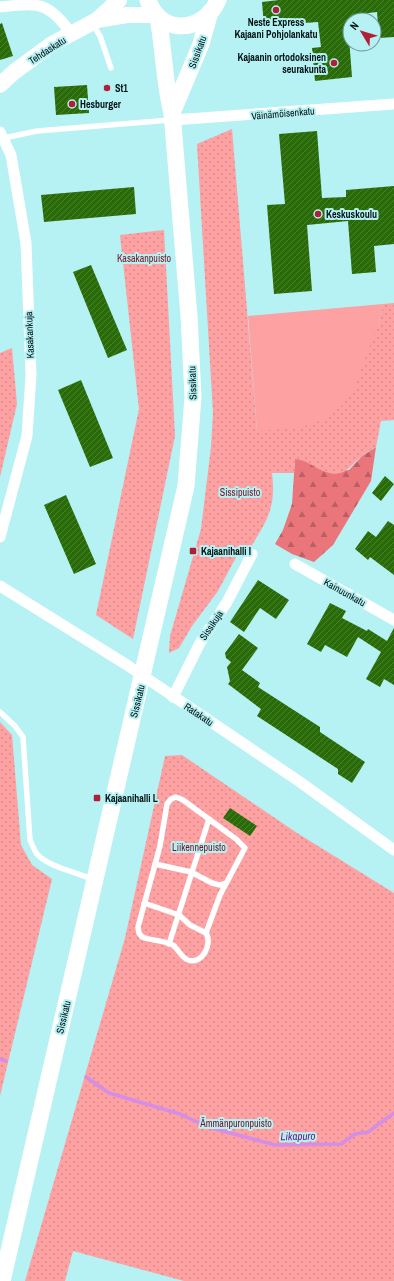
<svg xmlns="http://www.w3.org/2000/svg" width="394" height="1281" viewBox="0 0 394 1281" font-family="'Archivo Narrow',sans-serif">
<defs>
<pattern id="forest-firs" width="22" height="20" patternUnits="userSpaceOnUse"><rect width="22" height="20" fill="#ea767b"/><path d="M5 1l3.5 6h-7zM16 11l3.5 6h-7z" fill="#bb5f63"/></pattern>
<pattern id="park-dots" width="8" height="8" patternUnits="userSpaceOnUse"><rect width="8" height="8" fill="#fea1a2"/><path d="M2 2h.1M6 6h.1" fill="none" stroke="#d88a8a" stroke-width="1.8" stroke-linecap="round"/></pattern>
<pattern id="building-hatch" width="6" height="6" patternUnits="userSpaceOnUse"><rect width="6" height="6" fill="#296c07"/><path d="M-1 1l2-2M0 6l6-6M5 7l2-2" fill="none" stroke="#4b7f33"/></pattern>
</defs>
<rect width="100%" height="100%" fill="#b6f1f3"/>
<polygon fill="url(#forest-firs)" points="376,447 371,481 333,545 314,562 292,554 275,544 283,530 292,504 295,459 304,459 326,472 349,470 362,456"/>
<g fill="url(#park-dots)">
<path d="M232 129 257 431 378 325 383 304 394 303V420L381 421 376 447C372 449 367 452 363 455 351 464 345 479 326 472 315 469 308 460 295 459L294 473H272C276 508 268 518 251 547L242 546 218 591 192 626 179 648 169 653 170 636 201 529 211 447 213 413 197 144Z"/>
<polygon points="164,230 175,436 133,639 96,615 139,409 120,235"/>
<polygon points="12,348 17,404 0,477 0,353"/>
<polygon points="0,722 12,735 21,845 32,865 52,879 0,1096"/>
<polygon points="182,755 297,833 394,893 394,1281 184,1281 73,1251 65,1281 25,1281 125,938 165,756"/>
</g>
<polygon fill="#fea1a2" points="383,304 378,325 353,391 343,405 323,420 299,428 257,431 248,316"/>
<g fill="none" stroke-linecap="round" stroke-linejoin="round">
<g stroke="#d38ee7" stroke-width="3.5">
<polyline points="0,1059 6,1061"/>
<polyline points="86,1077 109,1093 180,1114 208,1127 275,1145 341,1144 355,1134 368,1132 394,1113"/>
</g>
</g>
<g fill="url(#building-hatch)">
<polygon points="279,0 394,0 394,37 379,38 377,12 352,15 350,38 349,38 352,77 315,81 312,48 321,47 318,22 264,26 262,2"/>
<polygon points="2,23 13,56 0,60 0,24"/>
<polygon points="87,85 89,113 56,115 54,87"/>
<polygon points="317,131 322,198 346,197 346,190 394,186 394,244 374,246 376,272 352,274 348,221 307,225 312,291 274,294 267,205 285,204 279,134"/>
<polygon points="134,187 136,214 44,222 41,195"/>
<polygon points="91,265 127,350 108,358 73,272"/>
<polygon points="81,380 113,458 90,467 58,390"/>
<polygon points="385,476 394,484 381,501 372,493"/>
<polygon points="66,495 96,564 74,574 44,505"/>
<polygon points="388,521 394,525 394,575 370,557 368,560 355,549 368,531 376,537"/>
<polygon points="258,580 289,600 276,619 260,608 244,632 230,622"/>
<polygon points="330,603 346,611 342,618 367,631 368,629 387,641 394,628 394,685 384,679 380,687 366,679 381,652 358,637 347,657 325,645 321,652 307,644"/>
<polygon points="239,634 258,648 242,670 260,683 258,687 320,727 320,732 365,762 352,783 338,774 338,769 257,716 261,709 228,684 230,681 227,667 231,662 226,658 225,653"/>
<polygon points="230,808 257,826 250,836 223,818"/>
</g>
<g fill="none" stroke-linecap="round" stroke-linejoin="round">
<g stroke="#fff" stroke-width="5.5">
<polyline points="92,23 100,36 111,68"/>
<polyline points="4,138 37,131 170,120"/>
<path d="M0 712 15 726 23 737 30 840C32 844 34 850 37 854 48 867 77 872 94 880"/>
<path d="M176 797 183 800 236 839 245 848 220 895 206 933C213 944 202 965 188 960 182 958 178 949 173 945 163 940 152 941 142 937L139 933 138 927 160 846 167 804 171 799Z"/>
<polyline points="155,864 191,872 212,883 220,885 226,883"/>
<polyline points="144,903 179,915 190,925 206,933"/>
<polyline points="169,944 209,819"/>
</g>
<g stroke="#fff" stroke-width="11">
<path d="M0 7C41 3 46 1 72 34"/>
<polyline points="173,120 394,104"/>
<polyline points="0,132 11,155 26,243 31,375 27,436 0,537"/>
<polyline points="295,564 394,620"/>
<polyline points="0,586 127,665 300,782 394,850"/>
<polyline points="173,697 200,643 227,602 252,554"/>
</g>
<g stroke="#fff" stroke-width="16">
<polyline points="97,20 127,15 156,15"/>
<polyline points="0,85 14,72 52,44 97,20 119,0"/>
</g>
<g stroke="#fff" stroke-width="17">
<path d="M148 0C160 36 204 33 218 0"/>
<polyline points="172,113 201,44 210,12"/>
<path d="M2 1281 186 486 193 397 189 316 172 113C164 82 164 49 158 18"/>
</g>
</g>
<g fill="#b11e37" stroke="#b6f1f3" stroke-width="1.5">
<circle cx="276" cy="10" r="4"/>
<circle cx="334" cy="63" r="4"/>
<circle cx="107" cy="88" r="4"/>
<circle cx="72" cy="104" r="4"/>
<circle cx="318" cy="214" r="4"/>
<rect x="189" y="547" width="8" height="8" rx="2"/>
<rect x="93" y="794" width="8" height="8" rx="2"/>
</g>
<g text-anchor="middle" stroke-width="4" stroke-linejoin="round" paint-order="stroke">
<g font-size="10" font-weight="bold" fill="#001112" stroke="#b6f1f3" text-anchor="start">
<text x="276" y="26" text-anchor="middle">Neste Express<tspan x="276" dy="12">Kajaani Pohjolankatu</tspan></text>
<text x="326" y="61" text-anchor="end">Kajaanin ortodoksinen<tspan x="326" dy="12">seurakunta</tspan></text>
<text x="115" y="92">St1</text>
<text x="80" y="108">Hesburger</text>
<text x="326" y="218">Keskuskoulu</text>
<text x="201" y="555">Kajaanihalli I</text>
<text x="105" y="802">Kajaanihalli L</text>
</g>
<g font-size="10" fill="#001112" stroke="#b6f1f3">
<text transform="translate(47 50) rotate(-33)" y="4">Tehdaskatu</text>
<text transform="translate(197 52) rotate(-70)" y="4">Sissikatu</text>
<text transform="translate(283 113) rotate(-5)" y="4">Väinämöisenkatu</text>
<text transform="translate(29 335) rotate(-92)" y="4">Kasakankuja</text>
<text transform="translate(192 383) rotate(-92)" y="4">Sissikatu</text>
<text transform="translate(345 592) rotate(29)" y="4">Kainuunkatu</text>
<text transform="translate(211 625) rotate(-56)" y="4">Sissikuja</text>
<text transform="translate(137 701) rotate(-76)" y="4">Sissikatu</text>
<text transform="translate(199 714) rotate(34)" y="4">Ratakatu</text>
<text transform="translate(63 1017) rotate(-77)" y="4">Sissikatu</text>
</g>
<g font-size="10" fill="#7a0f23" stroke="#b6f1f3">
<text x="144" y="262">Kasakanpuisto</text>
<text x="240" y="496">Sissipuisto</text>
<text x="199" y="851">Liikennepuisto</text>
<text x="236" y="1127">Ämmänpuronpuisto</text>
</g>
<g font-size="11" font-style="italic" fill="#6f1a84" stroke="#b6f1f3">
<text transform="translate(298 1136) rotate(-1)" y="4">Likapuro</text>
</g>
</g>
<g transform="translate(362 32) rotate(308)"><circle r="19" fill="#b6f1f3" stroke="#6d9799"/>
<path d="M0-3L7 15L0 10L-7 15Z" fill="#b11e37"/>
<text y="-6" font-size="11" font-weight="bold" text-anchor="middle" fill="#001112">N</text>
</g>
</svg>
